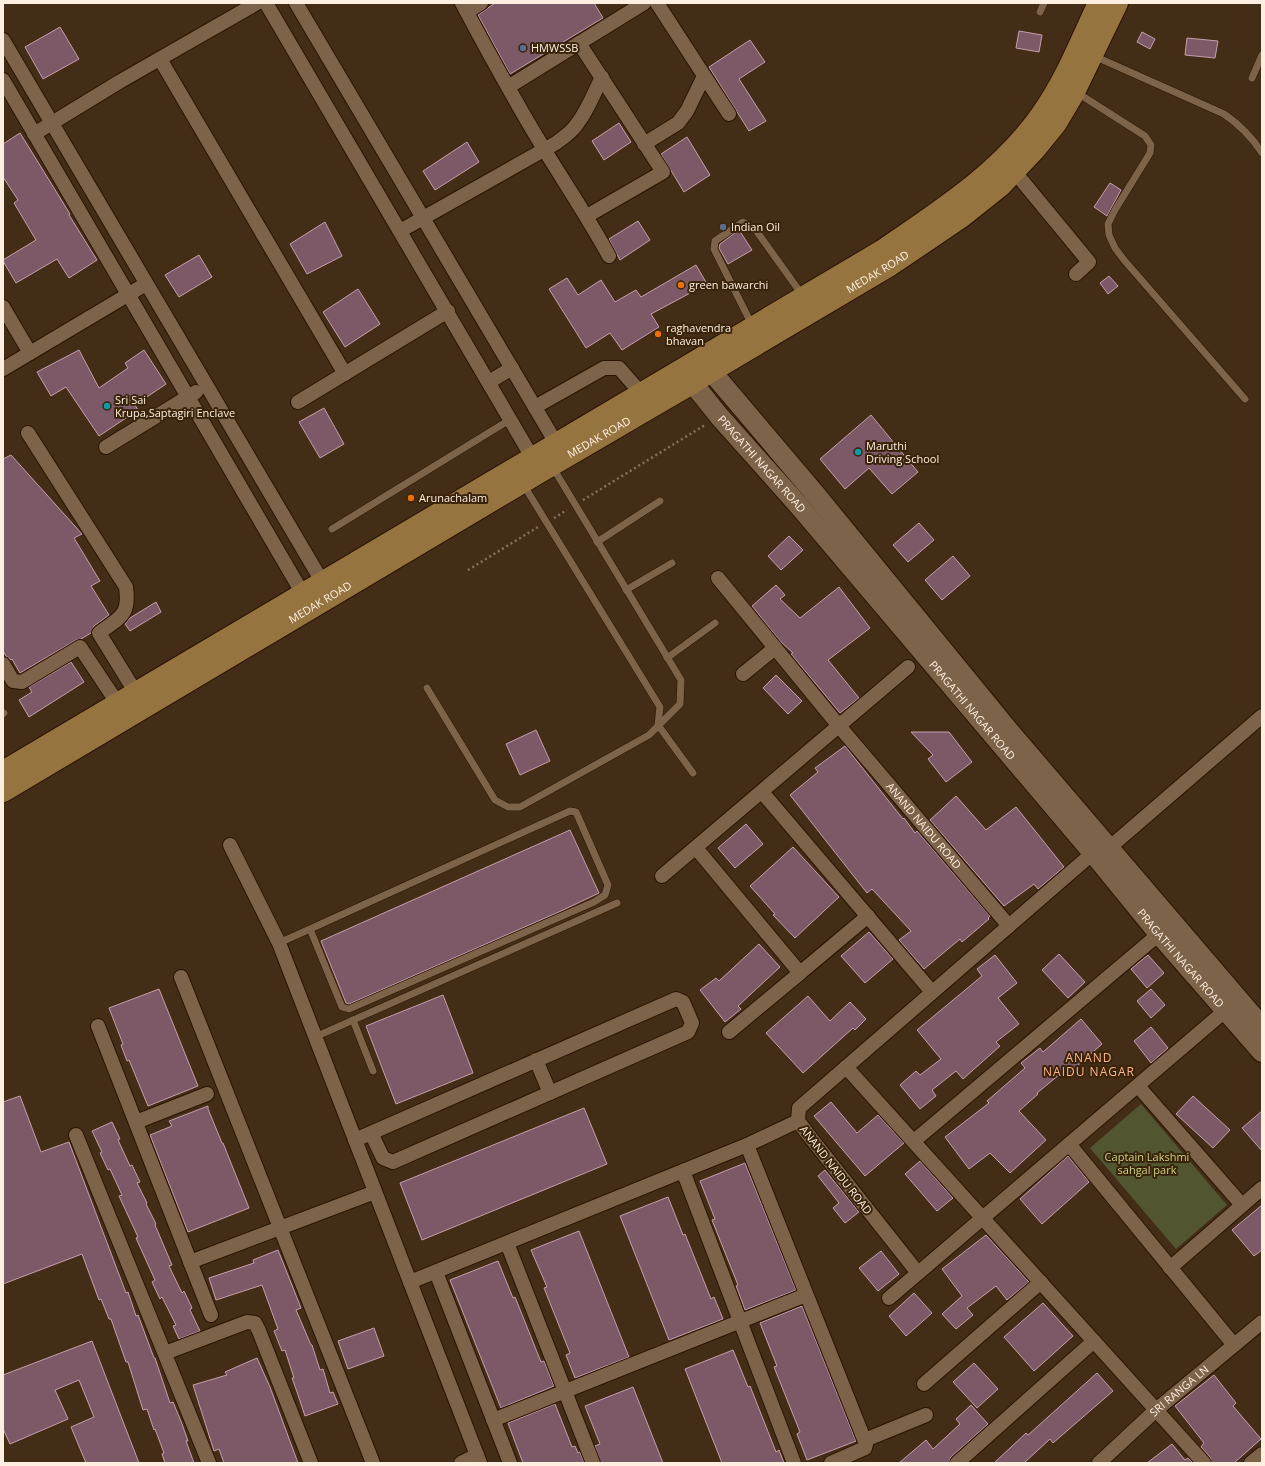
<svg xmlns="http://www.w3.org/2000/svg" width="1265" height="1466" viewBox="0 0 1265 1466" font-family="'Open Sans',sans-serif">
<rect width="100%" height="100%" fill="#442d16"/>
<polygon fill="#525630" points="1141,1104 1227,1205 1176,1249 1090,1148"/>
<g fill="#7c5966" stroke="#c69fad">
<polygon points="495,3 594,3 603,18 510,74 478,15"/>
<polygon points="60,27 79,59 43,79 25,47"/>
<polygon points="1019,31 1042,35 1039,52 1016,48"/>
<polygon points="1142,32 1155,39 1150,49 1137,42"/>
<polygon points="1187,38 1218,41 1215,58 1185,55"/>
<polygon points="750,40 765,62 739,79 766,121 749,131 709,67"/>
<polygon points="619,123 631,142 604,160 592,141"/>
<polygon points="20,133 70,214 69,215 97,260 69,278 57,259 16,283 3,261 3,260 36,240 14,203 18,200 3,177 3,144"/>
<polygon points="687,137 710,175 684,192 661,154"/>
<polygon points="467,142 479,162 435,190 423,171"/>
<polygon points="1110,183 1121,190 1107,216 1094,207"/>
<polygon points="638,221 650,240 620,260 609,239"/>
<polygon points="325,222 342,256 307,274 290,244"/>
<polygon points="739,230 752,250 728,264 719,248 720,244"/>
<polygon points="199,255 212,277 179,297 165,275"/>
<polygon points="696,265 707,284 651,314 659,327 622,350 610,333 586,348 549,289 567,278 578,295 601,280 615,302 636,290 641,297"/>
<polygon points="1109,276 1118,286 1108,294 1100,283"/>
<polygon points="358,289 380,324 345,347 323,312"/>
<polygon points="79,350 99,388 128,368 125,363 144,350 166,384 135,405 138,410 99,436 66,387 51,396 37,372"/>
<polygon points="324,408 344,444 320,458 299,422"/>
<polygon points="871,415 918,472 892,494 869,468 845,489 820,459"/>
<polygon points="11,455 82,534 74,538 100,581 91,586 109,615 94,626 91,633 81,639 76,640 20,673 12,659 11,660 6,656 3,651 3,459"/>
<polygon points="919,523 934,540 908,562 893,545"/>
<polygon points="789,536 803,550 781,570 768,556"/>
<polygon points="953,556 970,576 942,600 925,580"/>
<polygon points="776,585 785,595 780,599 800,618 839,587 870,628 828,660 859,698 840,713 791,654 793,653 780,641 752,606"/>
<polygon points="156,602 161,612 130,631 125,624 130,618"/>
<polygon points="71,662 84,682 29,717 19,700 32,692 29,687"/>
<polygon points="776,675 802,701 788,714 763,688"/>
<polygon points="536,730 550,761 520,775 506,744"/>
<polygon points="911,732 949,732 972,762 946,782 928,759 933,755"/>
<polygon points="845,746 903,819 904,818 915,833 917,831 990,916 988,918 989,919 962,942 960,939 924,969 899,940 911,931 872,889 867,893 790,795 818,772 815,768"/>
<polygon points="956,796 986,830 1016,807 1064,867 1038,889 1034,884 1004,906 930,820"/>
<polygon points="746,824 763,844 735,868 718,848"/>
<polygon points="570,830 599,893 561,911 349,1004 346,1003 321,941"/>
<polygon points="793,847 839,897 795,938 773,915 775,914 750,886"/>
<polygon points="869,932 893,959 865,983 841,956"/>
<polygon points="759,944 780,967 738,1006 741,1009 725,1022 700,990 716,978 719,981"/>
<polygon points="1059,954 1085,982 1068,998 1042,970"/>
<polygon points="995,955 1017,983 998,998 1019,1024 996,1042 1000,1046 963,1079 956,1071 932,1090 936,1096 920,1109 900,1085 916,1071 920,1075 941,1059 917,1030 982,976 977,969"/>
<polygon points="1148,955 1164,973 1147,988 1131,969"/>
<polygon points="159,989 198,1086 148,1106 129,1060 127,1061 121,1045 123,1044 109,1008"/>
<polygon points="1151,989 1165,1005 1151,1018 1137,1001"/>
<polygon points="443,995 473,1073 396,1104 366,1026"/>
<polygon points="808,996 830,1021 850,1002 866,1019 855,1030 853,1028 803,1073 766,1033"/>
<polygon points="1081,1019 1102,1044 1069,1073 1065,1070 1037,1093 1038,1094 1019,1111 1046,1140 1010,1173 990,1153 969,1169 945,1137 989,1103 987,1101 1025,1068 1021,1063 1040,1048 1043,1052"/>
<polygon points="1151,1027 1168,1048 1151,1063 1134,1041"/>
<polygon points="20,1096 41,1152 69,1142 126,1293 128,1292 136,1316 138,1315 154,1358 155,1358 170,1403 173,1402 182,1424 188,1441 186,1441 194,1463 165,1463 162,1454 164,1453 155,1429 154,1430 147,1409 143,1410 128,1362 126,1362 111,1319 109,1319 101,1299 99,1300 82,1254 3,1284 3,1102"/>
<polygon points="1193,1096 1230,1130 1213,1148 1176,1114"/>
<polygon points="831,1102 857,1133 878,1115 904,1143 865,1176 814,1116"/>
<polygon points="208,1106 208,1109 222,1143 223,1143 249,1208 188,1232 150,1135 172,1126 169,1121"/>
<polygon points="584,1108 607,1164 422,1240 400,1183"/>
<polygon points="1262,1111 1262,1151 1242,1128"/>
<polygon points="112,1122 120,1139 118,1140 130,1166 132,1165 140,1182 137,1183 147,1203 146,1204 156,1224 155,1225 172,1265 169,1266 182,1293 184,1291 192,1308 190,1310 200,1331 179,1339 173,1326 176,1325 162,1297 160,1299 152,1282 155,1280 136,1238 138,1237 119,1196 122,1195 110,1169 108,1170 100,1153 102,1152 92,1131"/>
<polygon points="1068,1156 1089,1182 1042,1224 1020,1199"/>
<polygon points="920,1161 953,1198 937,1211 905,1174"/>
<polygon points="745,1163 796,1290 745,1310 736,1286 738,1285 712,1220 715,1219 700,1181"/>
<polygon points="825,1170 859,1212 845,1223 833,1208 839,1203 818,1176"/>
<polygon points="668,1197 683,1235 685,1234 711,1299 714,1297 723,1319 669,1340 620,1216"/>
<polygon points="1262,1205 1262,1250 1254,1256 1232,1230"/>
<polygon points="579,1231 629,1357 575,1378 566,1355 570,1353 544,1288 547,1287 531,1250"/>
<polygon points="986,1235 1029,1282 1007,1300 996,1286 967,1308 973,1315 956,1329 942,1314 962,1296 942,1269"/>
<polygon points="278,1250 301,1308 296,1310 311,1345 312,1345 320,1370 323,1369 330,1393 333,1392 338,1404 305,1416 297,1392 292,1378 294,1378 285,1350 282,1351 274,1331 278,1329 262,1285 216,1300 209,1278 254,1263 253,1260"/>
<polygon points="881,1251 899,1274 878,1291 859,1268"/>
<polygon points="498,1261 513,1298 515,1297 541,1362 544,1361 554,1386 501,1408 450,1280"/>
<polygon points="914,1293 932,1313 906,1336 889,1316"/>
<polygon points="1043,1303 1073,1336 1034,1371 1004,1337"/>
<polygon points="802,1306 856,1441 807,1460 797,1434 800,1432 774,1367 777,1366 760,1323"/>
<polygon points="374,1328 384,1356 348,1369 338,1341"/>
<polygon points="92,1341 139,1463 86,1463 71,1427 94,1417 79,1380 55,1390 68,1419 10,1444 3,1429 3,1375"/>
<polygon points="733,1350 748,1387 750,1386 776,1452 779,1450 784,1463 722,1463 685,1369"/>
<polygon points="257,1358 270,1387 298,1463 224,1463 219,1449 214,1451 193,1385 227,1375 225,1372"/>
<polygon points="974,1363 998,1389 977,1408 953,1382"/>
<polygon points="1097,1373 1113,1391 1053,1443 1050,1439 1024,1463 994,1463 1026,1433 1028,1435"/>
<polygon points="1214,1375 1236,1403 1233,1406 1261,1439 1234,1463 1212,1463 1210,1457 1201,1447 1204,1443 1175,1406"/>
<polygon points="633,1387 663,1463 601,1463 595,1446 600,1444 585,1406"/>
<polygon points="555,1404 572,1447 575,1446 578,1453 580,1452 584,1463 523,1463 508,1423"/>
<polygon points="971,1405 988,1424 951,1457 949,1463 899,1463 926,1440 933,1449 960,1424 956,1419"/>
<polygon points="1172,1444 1185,1460 1188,1458 1193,1463 1147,1463"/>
</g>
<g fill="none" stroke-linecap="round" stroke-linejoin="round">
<g stroke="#2a1400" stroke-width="8">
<g id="service">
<polyline points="1040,12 1044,3"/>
<path d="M1094 56 1224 114C1240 125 1252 137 1262 153"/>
<polyline points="1252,78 1262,55"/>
<polyline points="1076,92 1145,136 1151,145 1150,153 1115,210 1108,224 1109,235 1115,248 1124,260 1245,399"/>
<polyline points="752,325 714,249 715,241 743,222 755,229 803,296"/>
<polyline points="523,484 660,707 658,725 693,773"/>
<polyline points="332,529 511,419"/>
<polyline points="597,542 660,501"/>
<polyline points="626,590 672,563"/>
<polyline points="667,658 715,623"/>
<polyline points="427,688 495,800 508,807 520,807 649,735 680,704 681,680 552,466"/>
<polyline points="3,714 4,713"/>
<polyline points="279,943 310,929 570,811 576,812 608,885 605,895 594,902 349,1009 342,1007 310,929"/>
<polyline points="353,1020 373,1071"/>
<polyline points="315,1037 617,903"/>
</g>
</g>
<g stroke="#2a1400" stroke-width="16">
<g id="minor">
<polyline points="266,3 532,457"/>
<polyline points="296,3 556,443"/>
<path d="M462 3C488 52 515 101 544 149 566 185 589 219 609 256"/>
<polyline points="657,3 729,114"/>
<polyline points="467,12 481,3"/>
<polyline points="3,40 323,583"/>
<polyline points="579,43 663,172 587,216"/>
<polyline points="160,59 345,374"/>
<polyline points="3,80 303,594"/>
<polyline points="508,87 644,3"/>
<polyline points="34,134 119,82 257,3"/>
<polyline points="644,144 678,123 687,111 704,76"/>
<polyline points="1014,171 1089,262 1076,274"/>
<path d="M400 231 556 143C564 137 572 132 577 124 588 110 594 93 602 77"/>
<polyline points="3,307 30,353"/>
<polyline points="3,369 146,284"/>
<polyline points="489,382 512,368"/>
<polyline points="298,402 448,311"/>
<polyline points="535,407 604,368 619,368 641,393"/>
<path d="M28 433 126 587C130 616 120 617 99 633L136 693"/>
<polyline points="106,447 196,392"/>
<path id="s1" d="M718 578 839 726 1009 926"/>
<polyline points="3,664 13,681 22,682 80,647 118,704"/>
<polyline points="743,674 775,648"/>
<polyline points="762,792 932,992"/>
<polyline points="230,845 279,943 480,1463"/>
<polyline points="696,848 800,973 868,916"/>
<polyline points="1109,848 1262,716"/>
<polyline points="662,876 908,667"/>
<polyline points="181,977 373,1463"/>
<polyline points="98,1026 211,1315"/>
<polyline points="729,1032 800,973"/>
<polyline points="536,1060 550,1093"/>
<polyline points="846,1067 1204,1463"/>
<polyline points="1138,1086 1242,1205"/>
<polyline points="136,1122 207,1094"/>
<polyline points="76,1135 209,1463"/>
<polyline points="355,1140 676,999 683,1002 692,1023 688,1032 393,1162 383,1158 371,1133"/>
<polyline points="914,1141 1159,934"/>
<polyline points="1069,1144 1234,1345"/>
<polyline points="747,1145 866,1444 865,1448 831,1463"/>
<polyline points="683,1171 794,1463"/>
<polyline points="507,1243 593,1463"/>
<polyline points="190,1262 375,1192"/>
<polyline points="1170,1268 1262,1188"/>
<polyline points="436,1272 510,1463"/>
<polyline points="918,1273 807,1133 798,1121 799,1108 1093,853"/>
<polyline points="410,1282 747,1145 798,1121"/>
<polyline points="889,1298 1233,1004"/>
<polyline points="165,1353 247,1322 255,1323 259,1331 311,1463"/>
<polyline points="924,1384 1041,1282"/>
<polyline points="493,1420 806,1295"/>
<polyline points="865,1440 926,1415"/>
<polyline points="461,1463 477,1455"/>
<polyline points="957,1463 1094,1341"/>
<path id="s2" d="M1099 1463 1156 1410 1262 1322"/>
<polyline points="1251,1463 1262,1454"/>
</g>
</g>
<g stroke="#2a1400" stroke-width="22">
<g id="secondary">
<polyline points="702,357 711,371 816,495 1009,731 1262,1027"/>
<path id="s3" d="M683 371 719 416 800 507 1093 853 1159 934 1262 1052"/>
</g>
</g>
<g stroke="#2a1400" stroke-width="24">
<g id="primary">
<path d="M3 772 882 251C940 211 1001 173 1042 114 1065 82 1082 39 1099 3"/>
<path id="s4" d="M3 791 536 474 692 383 711 371 890 265 961 217 1000 186 1034 150 1056 123 1072 96 1117 3"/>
</g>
</g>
<g stroke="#85715d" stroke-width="2.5" stroke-dasharray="2 3" stroke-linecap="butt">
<polyline points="583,500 705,425"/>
<polyline points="554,518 567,510"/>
<polyline points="468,570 538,527"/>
</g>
<use href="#service" stroke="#7d634a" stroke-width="7"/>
<use href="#minor" stroke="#7d634a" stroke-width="14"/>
<use href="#secondary" stroke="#7d634a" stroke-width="20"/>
<use href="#primary" stroke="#95743f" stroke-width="22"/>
</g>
<g fill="#5c6f8a" stroke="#39230b" stroke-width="1.5">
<circle cx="523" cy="48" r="4"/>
<circle cx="723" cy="227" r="4"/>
</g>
<g fill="#e8710a" stroke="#39230b" stroke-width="1.5">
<circle cx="681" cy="285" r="4"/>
<circle cx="658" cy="334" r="4"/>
<circle cx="411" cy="498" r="4"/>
</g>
<g fill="#0f9aa8" stroke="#39230b" stroke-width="1.5">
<circle cx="107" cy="406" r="4"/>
<circle cx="858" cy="452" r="4"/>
</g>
<g text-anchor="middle" stroke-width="4" stroke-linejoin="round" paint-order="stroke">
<g font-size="11" fill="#ffefe1" stroke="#39230b" text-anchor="start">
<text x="531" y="52">HMWSSB</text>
<text x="731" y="231">Indian Oil</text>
<text x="689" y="289">green bawarchi</text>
<text x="666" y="332">raghavendra<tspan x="666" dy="13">bhavan</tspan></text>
<text x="115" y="404">Sri Sai<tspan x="115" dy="13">Krupa,Saptagiri Enclave</tspan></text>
<text x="866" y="450">Maruthi<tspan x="866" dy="13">Driving School</tspan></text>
<text x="419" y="502">Arunachalam</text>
</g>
<g font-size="11" fill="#ffefe1" stroke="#39230b">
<text dy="4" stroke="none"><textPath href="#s4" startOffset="1017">MEDAK ROAD</textPath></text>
<text dy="4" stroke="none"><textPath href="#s4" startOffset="693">MEDAK ROAD</textPath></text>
<text dy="4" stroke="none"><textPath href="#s3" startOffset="122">PRAGATHI NAGAR ROAD</textPath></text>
<text dy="4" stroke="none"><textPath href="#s4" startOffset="369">MEDAK ROAD</textPath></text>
<text dy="4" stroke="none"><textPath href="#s3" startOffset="446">PRAGATHI NAGAR ROAD</textPath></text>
<text dy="4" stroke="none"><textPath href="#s1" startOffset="322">ANAND NAIDU ROAD</textPath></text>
<text dy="4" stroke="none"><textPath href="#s3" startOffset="770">PRAGATHI NAGAR ROAD</textPath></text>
<text transform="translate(836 1170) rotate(52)" y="4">ANAND NAIDU ROAD</text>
<text dy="4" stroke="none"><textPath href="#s2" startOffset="108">SRI RANGA LN</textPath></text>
</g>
<g font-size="11" fill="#cad282" stroke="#39230b">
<text x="1147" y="1161">Captain Lakshmi<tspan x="1147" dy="13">sahgal park</tspan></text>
</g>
<g font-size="12" letter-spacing="1" fill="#fcb48b" stroke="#39230b">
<text x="1089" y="1062">ANAND<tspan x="1089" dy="14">NAIDU NAGAR</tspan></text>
</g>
</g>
<rect width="1265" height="1466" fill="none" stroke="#ffefe1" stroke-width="8"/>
</svg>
